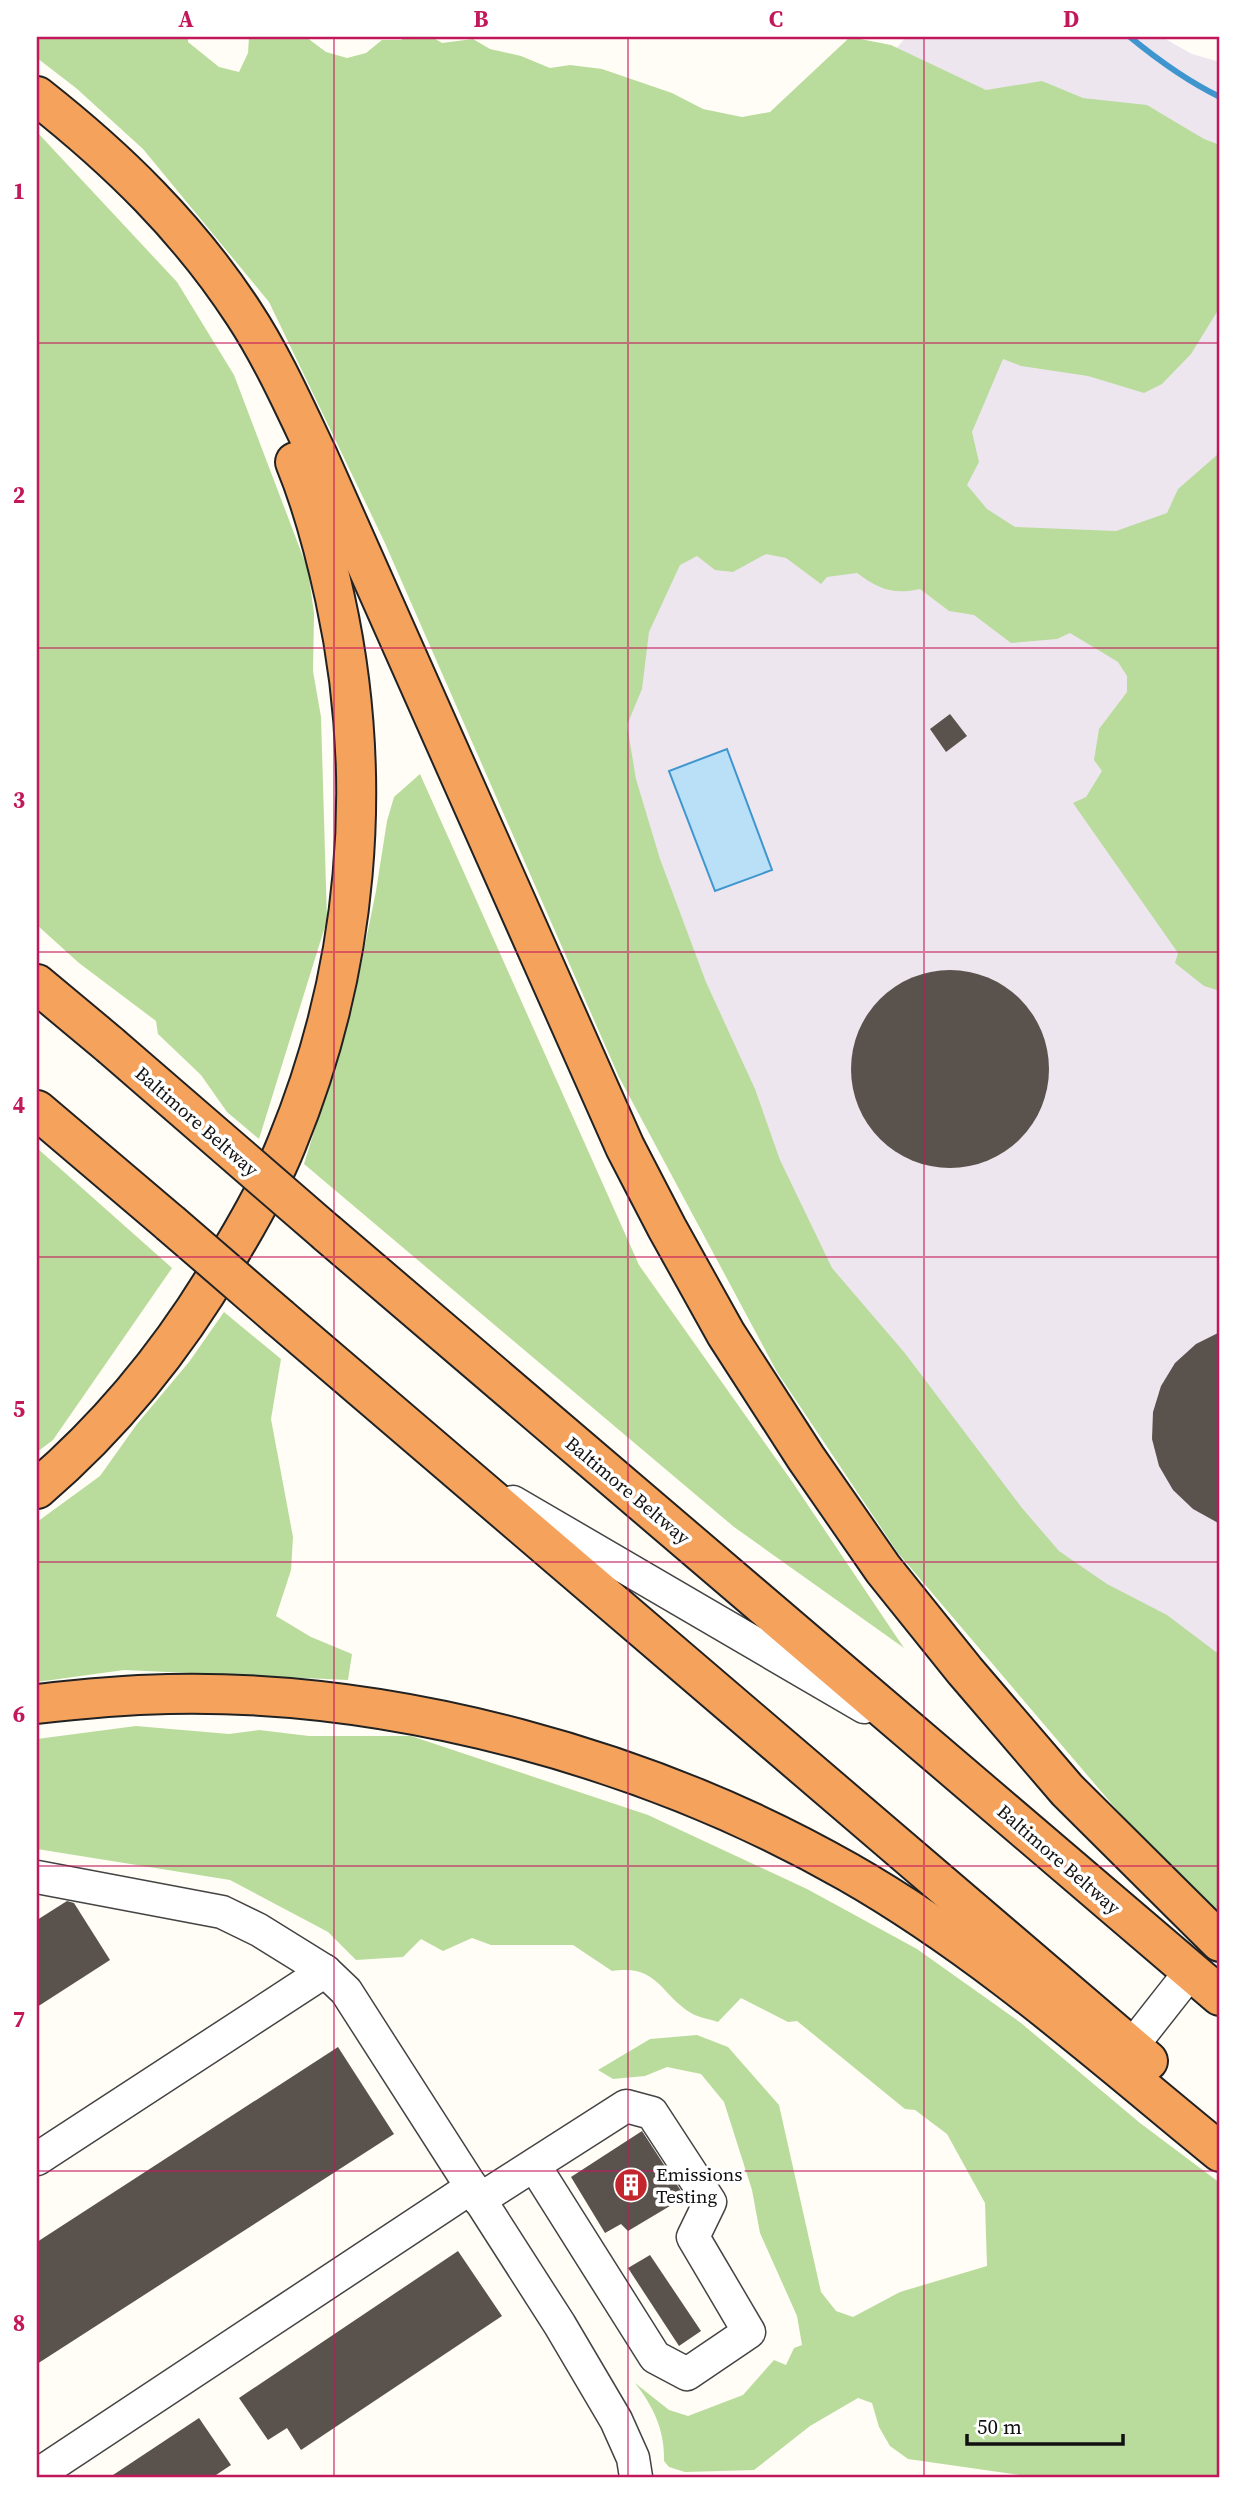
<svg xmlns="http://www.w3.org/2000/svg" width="1257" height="2514" viewBox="0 0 1257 2514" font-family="'Source Serif 4',serif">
<rect width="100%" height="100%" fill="#fffdf5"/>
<polygon fill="#eee6ef" points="906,37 1162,37 1192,54 1220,62 1220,1811 806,1272 671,953 629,767 625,662 846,107"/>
<g fill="#b9dc9c">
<path d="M37 37H188V42L219 67 239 72 248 53 249 37H306L326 52 347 58 366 53 382 40H401L406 37H432L442 43 473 39 490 49 521 56 550 68 570 65 602 69 672 93 703 109 742 117 770 112 850 37 891 45 986 90 1042 81 1083 98 1147 105 1204 139 1220 145V307L1191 354 1162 384 1144 393 1088 376 1021 366 1003 359 972 432 979 462 967 485 987 509 1015 527 1116 531 1167 513 1178 489 1217 455 1220 456V991L1204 986 1175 963 1178 953 1073 803 1086 797 1102 771 1094 760 1099 729 1127 692V676L1118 662 1070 633 1057 639 1011 643 974 615 949 611 920 589C892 595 879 589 857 573L827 577 821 584 786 558 766 554 733 572 715 570 697 556 680 565 649 632 642 689 627 725 636 779 660 859 706 982 755 1089 780 1160 832 1268 904 1352 1022 1508 1059 1551 1107 1584 1167 1615 1220 1655V1916L1128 1823 898 1553 777 1372 619 1077 384 541 269 302 143 149 76 88 37 58Z"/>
<polygon points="37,132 177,282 234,375 308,570 314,613 313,671 321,717 327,920 259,1139 227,1112 201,1075 158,1034 156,1021 79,963 37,925"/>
<polygon points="420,774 639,1265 791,1480 904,1648 734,1527 304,1164 352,1009 376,891 387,821 394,797"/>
<polygon points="37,1148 172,1268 53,1440 37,1452"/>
<polygon points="224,1312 281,1359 271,1419 293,1537 291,1570 276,1616 311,1637 352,1654 348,1680 124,1670 37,1682 37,1522 100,1476 137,1424 189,1362"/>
<path d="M136 1726 229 1734 259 1730 309 1736H411L648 1815 807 1889 917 1949 1021 2023 1140 2123 1220 2183V2477H1033L908 2459 890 2446 879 2427 872 2403 858 2398 810 2426 754 2470 685 2472 669 2467 664 2461C665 2430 653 2406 635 2383L669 2410 688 2416 743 2395 774 2360 786 2365 794 2348 802 2345 797 2316 760 2233 752 2190 724 2102 701 2074 667 2067 645 2076 613 2079 598 2070 650 2039 697 2035 728 2047 779 2105 821 2292 836 2311 853 2317 900 2292 987 2266 985 2203 947 2134 915 2110 905 2109 797 2021 788 2022 741 1998 718 2022C710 2019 699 2018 691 2013 659 1993 658 1964 612 1971L573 1945H491L472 1938 443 1951 421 1939 403 1957 356 1960 328 1932 230 1880 37 1849V1739Z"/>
</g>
<polygon fill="#b9e0f7" stroke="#3f96cf" stroke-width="2" points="727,749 772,870 715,891 669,771"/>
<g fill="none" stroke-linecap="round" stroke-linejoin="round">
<path stroke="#3f96cf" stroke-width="6" d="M1130 37C1158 60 1187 81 1220 97"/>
</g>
<g fill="#5a524d">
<polygon points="950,714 967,736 946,752 930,729"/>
<circle cx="950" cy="1069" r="99"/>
<polygon points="1220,1332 1220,1524 1193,1509 1173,1490 1159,1466 1152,1439 1153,1412 1161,1386 1175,1363 1196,1344"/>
<polygon points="67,1901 74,1903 110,1960 37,2007 37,1920"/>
<polygon points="338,2047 394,2134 37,2364 37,2242"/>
<polygon points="642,2131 685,2197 628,2231 621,2224 605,2233 571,2177"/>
<polygon points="458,2251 502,2316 301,2450 287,2428 268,2440 239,2398"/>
<polygon points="650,2255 701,2331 679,2346 628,2268"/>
<polygon points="199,2418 231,2465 213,2477 110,2477"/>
</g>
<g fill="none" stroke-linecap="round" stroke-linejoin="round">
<g stroke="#444" stroke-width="35">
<g id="minor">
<polyline points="513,1502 864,1707"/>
<polyline points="37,1877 222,1912 259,1930 325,1971 346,1991 560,2325 616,2420 633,2458 636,2477"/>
<polyline points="1132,2046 1191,1971"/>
<polyline points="37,2159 325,1971"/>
<polyline points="479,2200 626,2106 652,2113 710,2202 693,2237 749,2332 687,2374 655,2357 534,2165"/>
<polyline points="37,2475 472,2187"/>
</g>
</g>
<g stroke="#222" stroke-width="42">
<g id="highway">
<path d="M37 96C117 159 188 228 244 314 273 358 295 408 318 456L625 1147 667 1228 726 1334 806 1458 883 1569 965 1671 1067 1790 1220 1942"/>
<polyline points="37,984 110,1045"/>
<polyline points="37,1110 170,1223"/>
<polyline points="327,1233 1220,1996"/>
<polyline points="280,1318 1148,2061"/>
<path d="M37 1489C114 1423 179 1342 230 1253 251 1218 272 1181 287 1143 358 970 375 781 335 598 325 552 313 506 295 462"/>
<path d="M37 1704C80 1699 124 1695 168 1694 396 1689 650 1759 848 1872 983 1949 1100 2054 1220 2152"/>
</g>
</g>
<use href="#minor" stroke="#fff" stroke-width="32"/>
<use href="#highway" stroke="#f5a25d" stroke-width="38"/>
<g stroke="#222" stroke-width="42" stroke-linecap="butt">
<g id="highway-bridge">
<polyline points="110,1045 327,1233"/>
<polyline points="170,1223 280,1318"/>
</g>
</g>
<use href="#highway-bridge" stroke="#f5a25d" stroke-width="38"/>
</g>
<path fill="none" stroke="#c2185b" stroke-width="2" stroke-opacity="0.55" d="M334 37V2477M628 37V2477M924 37V2477M37 343H1220M37 648H1220M37 952H1220M37 1257H1220M37 1562H1220M37 1866H1220M37 2171H1220"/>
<defs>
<g id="building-disc" transform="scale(1.75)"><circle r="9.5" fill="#c4262e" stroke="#fff"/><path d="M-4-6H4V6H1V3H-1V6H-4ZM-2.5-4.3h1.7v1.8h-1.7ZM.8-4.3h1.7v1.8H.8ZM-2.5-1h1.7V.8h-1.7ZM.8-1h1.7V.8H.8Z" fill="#fff"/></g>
</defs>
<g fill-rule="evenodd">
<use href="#building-disc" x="631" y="2185"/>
</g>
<g text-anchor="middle" stroke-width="7" stroke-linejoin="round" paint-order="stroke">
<g font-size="19" fill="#111" stroke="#fff">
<text transform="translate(197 1121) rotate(41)" y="7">Baltimore Beltway</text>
<text transform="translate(628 1490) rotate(40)" y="7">Baltimore Beltway</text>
<text transform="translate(1059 1859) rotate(41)" y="7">Baltimore Beltway</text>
</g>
<g font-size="19" fill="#111" stroke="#fff" text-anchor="start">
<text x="656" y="2181">Emissions<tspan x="656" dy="22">Testing</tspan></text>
</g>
</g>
<rect width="1257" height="2514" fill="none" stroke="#ffffff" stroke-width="77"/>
<path d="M967 2434v10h156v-10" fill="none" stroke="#111111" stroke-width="3.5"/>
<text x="977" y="2434" font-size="21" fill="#111111" stroke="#ffffff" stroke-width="5" paint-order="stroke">50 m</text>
<rect x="38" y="38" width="1180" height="2438" fill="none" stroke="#c2185b" stroke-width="2.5"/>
<g font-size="23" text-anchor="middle" font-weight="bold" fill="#c2185b">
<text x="186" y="27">A</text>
<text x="481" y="27">B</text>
<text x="776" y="27">C</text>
<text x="1071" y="27">D</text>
<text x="19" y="199">1</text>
<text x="19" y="503">2</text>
<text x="19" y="808">3</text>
<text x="19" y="1113">4</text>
<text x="19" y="1417">5</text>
<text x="19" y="1722">6</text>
<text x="19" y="2027">7</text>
<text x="19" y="2331">8</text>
</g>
</svg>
